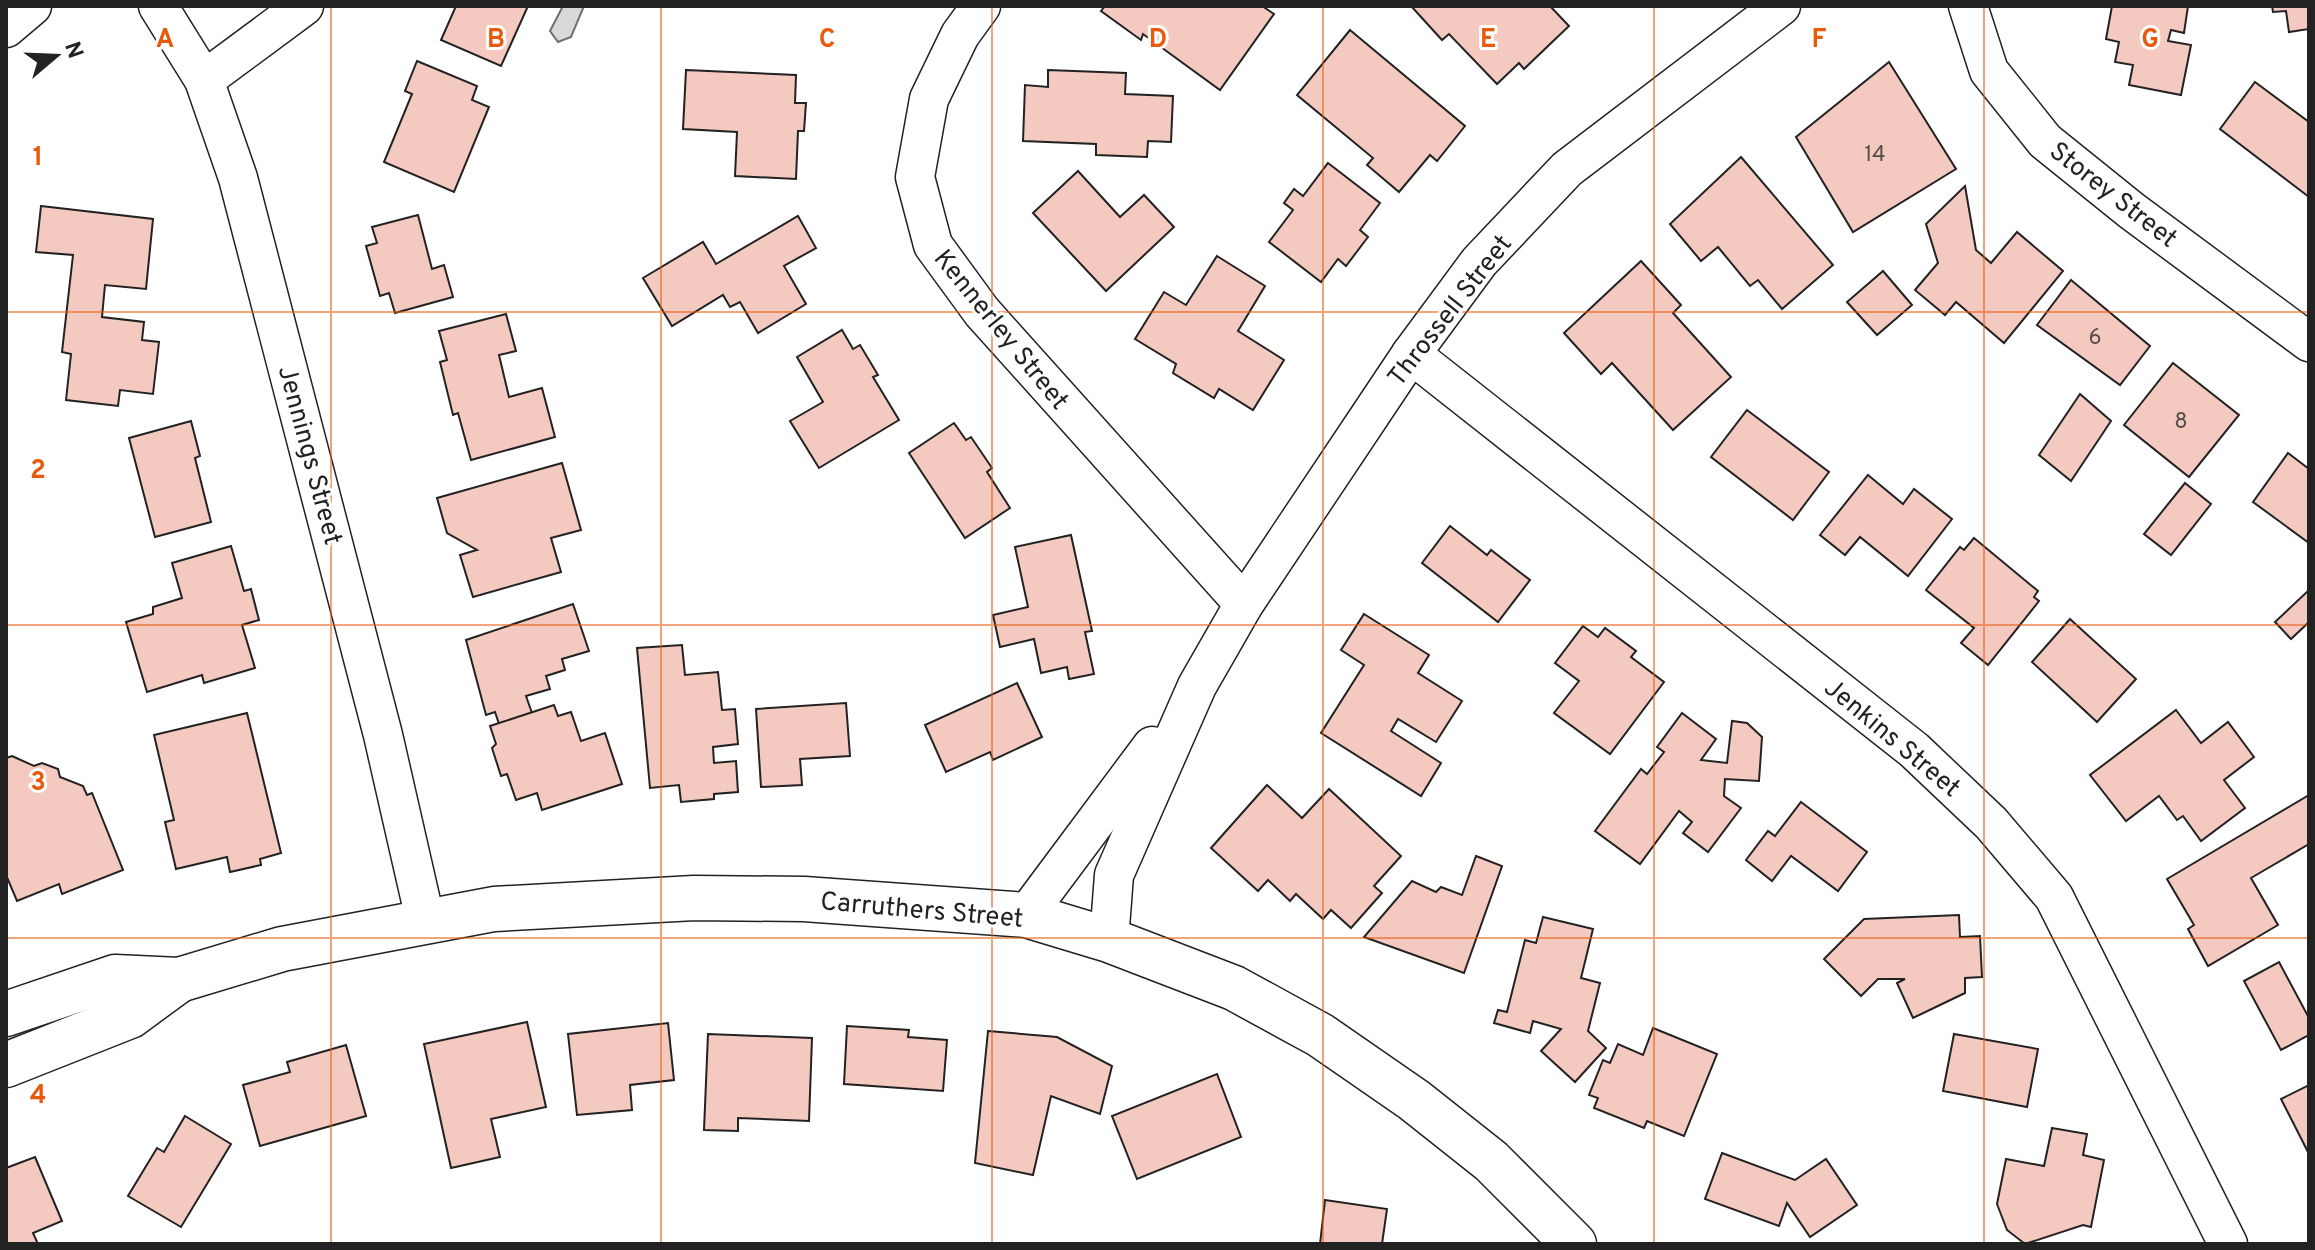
<svg xmlns="http://www.w3.org/2000/svg" width="2315" height="1250" viewBox="0 0 2315 1250" font-family="Overpass,sans-serif">
<rect width="100%" height="100%" fill="#fff"/>
<polygon fill="#d9d9d9" stroke="#6f6f6f" stroke-width="2" points="563,6 584,6 571,37 558,42 550,31"/>
<g fill="#f3c9c0" stroke="#222" stroke-width="2">
<polygon points="456,6 528,6 501,66 441,40"/>
<polygon points="1105,6 1262,6 1274,14 1220,90 1143,34 1141,40 1101,11"/>
<polygon points="1411,6 1550,6 1569,26 1524,69 1519,63 1497,84 1449,34 1442,40"/>
<polygon points="2112,6 2188,6 2184,33 2171,30 2168,41 2191,45 2181,95 2129,85 2133,65 2115,62 2119,42 2106,39"/>
<polygon points="2272,6 2309,6 2309,29 2289,32 2286,11 2273,12"/>
<polygon points="1350,30 1465,126 1437,161 1430,155 1399,192 1367,165 1373,158 1297,95"/>
<polygon points="417,61 477,86 472,100 489,107 454,192 384,162 412,94 405,91"/>
<polygon points="1889,62 1956,169 1853,232 1796,137"/>
<polygon points="686,70 796,75 795,103 806,103 804,131 798,131 796,179 735,176 737,132 683,129"/>
<polygon points="1048,70 1126,73 1125,94 1173,96 1171,142 1148,141 1147,157 1096,155 1096,144 1023,141 1025,85 1048,87"/>
<polygon points="2255,82 2309,122 2309,197 2220,129"/>
<polygon points="1741,157 1833,265 1782,309 1758,280 1750,286 1718,247 1701,261 1670,224"/>
<polygon points="1328,163 1380,203 1360,230 1368,237 1346,266 1338,259 1321,282 1269,242 1293,210 1284,203 1294,189 1303,196"/>
<polygon points="1078,171 1120,217 1144,195 1174,227 1106,291 1033,213"/>
<polygon points="1965,186 1976,250 1991,263 2017,232 2063,271 2004,343 1956,302 1945,315 1915,290 1938,263 1926,224"/>
<polygon points="41,206 153,219 146,289 105,285 102,317 144,322 142,340 159,342 153,394 120,390 118,406 66,400 71,354 62,352 73,255 36,252"/>
<polygon points="418,215 432,269 444,265 453,297 395,313 389,293 380,296 366,246 377,243 372,227"/>
<polygon points="798,216 816,248 784,266 806,304 758,333 740,302 730,307 723,295 672,326 643,278 703,242 716,264"/>
<polygon points="1217,256 1265,286 1238,331 1284,360 1253,410 1219,389 1214,398 1173,373 1176,364 1135,339 1164,292 1186,305"/>
<polygon points="1641,261 1681,305 1673,313 1731,377 1673,430 1612,363 1601,374 1564,333"/>
<polygon points="1883,271 1912,305 1877,335 1847,302"/>
<polygon points="2071,280 2150,346 2120,385 2037,325"/>
<polygon points="506,314 516,351 499,355 509,397 542,388 555,437 471,460 458,413 453,415 440,362 447,360 439,331"/>
<polygon points="842,330 853,349 860,345 878,375 873,377 899,420 819,468 790,421 823,402 797,357"/>
<polygon points="2173,363 2239,415 2189,477 2124,425"/>
<polygon points="2080,394 2111,421 2071,481 2039,455"/>
<polygon points="1747,410 1829,472 1793,520 1711,457"/>
<polygon points="191,421 200,456 195,458 211,522 155,537 129,438"/>
<polygon points="954,423 966,440 971,437 992,468 987,472 1010,508 965,538 909,453"/>
<polygon points="2288,453 2309,469 2309,543 2253,502"/>
<polygon points="562,463 581,530 551,538 561,572 473,597 460,555 477,550 447,533 437,498"/>
<polygon points="1868,475 1903,504 1914,489 1952,519 1908,576 1860,537 1845,555 1820,535"/>
<polygon points="2185,483 2211,504 2171,555 2144,534"/>
<polygon points="1450,526 1487,555 1491,550 1530,580 1498,622 1422,563"/>
<polygon points="1071,535 1092,631 1085,632 1094,674 1069,679 1067,667 1041,673 1034,639 1000,647 993,615 1028,607 1015,547"/>
<polygon points="1974,538 2038,591 2034,597 2039,601 1988,665 1961,643 1974,628 1926,590 1960,547 1964,550"/>
<polygon points="231,546 244,591 251,589 259,620 242,625 255,668 204,683 202,675 147,692 126,622 153,614 153,607 182,598 172,563"/>
<polygon points="2309,590 2309,622 2291,639 2275,622"/>
<polygon points="573,604 589,651 562,659 565,670 546,676 550,689 526,696 532,713 499,724 495,712 486,715 466,640"/>
<polygon points="1364,614 1429,655 1418,673 1462,701 1436,742 1398,719 1391,731 1441,763 1421,796 1321,733 1364,665 1341,650"/>
<polygon points="2070,619 2136,679 2097,722 2032,662"/>
<polygon points="1583,626 1598,637 1605,628 1636,651 1631,657 1664,682 1610,754 1554,713 1579,681 1555,663"/>
<polygon points="682,645 685,675 718,672 722,710 735,709 738,744 713,747 714,763 736,761 738,792 714,794 714,799 681,802 679,785 650,788 637,648"/>
<polygon points="1017,683 1042,737 993,760 990,752 946,772 925,725"/>
<polygon points="846,703 850,756 800,759 802,785 761,787 756,709"/>
<polygon points="554,705 558,716 571,712 581,741 605,733 622,784 542,810 537,793 516,800 507,774 501,776 492,748 496,744 490,726"/>
<polygon points="2176,710 2201,743 2228,722 2254,757 2224,780 2245,808 2201,841 2183,816 2177,820 2159,796 2126,821 2090,775"/>
<polygon points="247,713 281,853 260,859 261,865 230,872 227,857 176,869 165,822 174,820 154,735"/>
<polygon points="1682,713 1716,739 1701,760 1727,763 1732,721 1747,723 1762,737 1759,781 1725,779 1724,796 1741,808 1708,852 1683,833 1692,822 1679,811 1640,864 1595,831 1641,769 1647,774 1664,752 1657,747"/>
<polygon points="12,756 34,766 42,763 58,769 60,777 83,786 87,795 92,793 123,870 62,894 59,884 17,901 6,875 6,758"/>
<polygon points="1267,785 1302,818 1329,789 1401,856 1374,886 1382,893 1351,928 1331,910 1323,919 1296,894 1290,901 1268,880 1258,891 1211,848"/>
<polygon points="2309,795 2309,844 2251,878 2278,925 2208,966 2188,929 2194,925 2167,879"/>
<polygon points="1801,802 1867,852 1838,891 1791,856 1772,881 1746,860 1768,831 1775,836"/>
<polygon points="1476,856 1502,866 1464,973 1364,937 1412,881 1436,892 1441,887 1462,895"/>
<polygon points="1959,915 1960,937 1980,936 1982,977 1965,978 1965,993 1913,1018 1897,983 1905,979 1878,979 1861,996 1824,959 1864,919"/>
<polygon points="1543,917 1593,929 1581,978 1600,983 1588,1031 1606,1048 1575,1082 1541,1051 1561,1029 1533,1021 1530,1033 1494,1023 1498,1010 1507,1012 1525,940 1536,943"/>
<polygon points="2279,962 2309,1018 2309,1035 2281,1050 2244,981"/>
<polygon points="527,1022 546,1107 491,1119 500,1157 451,1168 424,1044"/>
<polygon points="668,1023 674,1080 630,1085 632,1110 577,1115 568,1034"/>
<polygon points="847,1026 909,1030 908,1037 947,1040 943,1091 844,1084"/>
<polygon points="1653,1028 1717,1054 1684,1136 1647,1121 1644,1128 1594,1108 1598,1098 1589,1095 1603,1060 1610,1063 1618,1044 1643,1055"/>
<polygon points="988,1031 1057,1037 1112,1066 1100,1114 1051,1096 1033,1175 975,1163"/>
<polygon points="708,1034 812,1038 809,1121 738,1118 738,1131 704,1130"/>
<polygon points="1954,1034 2038,1049 2027,1107 1943,1091"/>
<polygon points="346,1045 366,1116 260,1146 243,1085 290,1072 287,1062"/>
<polygon points="1217,1074 1241,1137 1137,1179 1112,1116"/>
<polygon points="2309,1085 2309,1154 2281,1099"/>
<polygon points="185,1116 231,1144 181,1227 128,1196 157,1148 164,1152"/>
<polygon points="2052,1128 2087,1134 2083,1155 2104,1160 2091,1227 2083,1225 2025,1244 2007,1230 1997,1204 2006,1159 2044,1166"/>
<polygon points="1722,1153 1795,1180 1826,1159 1857,1205 1810,1237 1787,1203 1779,1226 1705,1199"/>
<polygon points="35,1157 62,1221 33,1233 38,1244 6,1244 6,1168"/>
<polygon points="1325,1200 1387,1209 1382,1244 1320,1244"/>
</g>
<g fill="none" stroke-linecap="round" stroke-linejoin="round">
<g stroke="#222" stroke-width="41">
<g id="street">
<polyline points="158,6 204,80 238,178 383,735 425,919"/>
<polyline points="981,6 960,35 929,99 915,177 933,245 982,312 1244,604"/>
<polyline points="1968,6 1989,71 2045,141 2132,211 2309,342"/>
<polyline points="6,28 32,6"/>
<polyline points="204,80 304,6"/>
<polyline points="1411,354 1914,750 1991,823 2054,897 2228,1244"/>
<polyline points="1026,915 1152,746"/>
<polyline points="1109,940 1114,875 1197,686 1244,604 1411,354 1479,262 1567,169 1781,6"/>
</g>
</g>
<g stroke="#222" stroke-width="47">
<g id="secondary">
<polyline points="6,1014 115,977 179,980 282,949 494,909 694,898 804,899 1026,915 1109,940 1234,988 1320,1035 1414,1100 1491,1161 1574,1244"/>
<polyline points="6,1065 130,1016 179,980"/>
</g>
</g>
<use href="#street" stroke="#fff" stroke-width="38"/>
<use href="#secondary" stroke="#fff" stroke-width="44"/>
</g>
<path fill="none" stroke="#e8590c" stroke-width="2" stroke-opacity="0.55" d="M331 6V1244M661 6V1244M992 6V1244M1323 6V1244M1654 6V1244M1984 6V1244M6 312H2309M6 625H2309M6 938H2309"/>
<g text-anchor="middle" stroke-width="6" stroke-linejoin="round" paint-order="stroke">
<g font-size="22" fill="#564c4a">
<text x="1875" y="161">14</text>
<text x="2095" y="344">6</text>
<text x="2181" y="428">8</text>
</g>
<g font-size="26" fill="#222" stroke="#fff">
<text transform="translate(2114 194) rotate(38)" y="9">Storey Street</text>
<text transform="translate(1449 310) rotate(-52)" y="9">Throssell Street</text>
<text transform="translate(1002 329) rotate(51)" y="9">Kennerley Street</text>
<text transform="translate(311 455) rotate(75)" y="9">Jennings Street</text>
<text transform="translate(1893 737) rotate(40)" y="9">Jenkins Street</text>
<text transform="translate(922 909) rotate(5)" y="9">Carruthers Street</text>
</g>
</g>
<g font-size="26" text-anchor="middle" font-weight="bold" fill="#e8590c" stroke="#fff" stroke-width="6" stroke-linejoin="round" paint-order="stroke">
<text x="165" y="47">A</text>
<text x="496" y="47">B</text>
<text x="827" y="47">C</text>
<text x="1158" y="47">D</text>
<text x="1488" y="47">E</text>
<text x="1819" y="47">F</text>
<text x="2150" y="47">G</text>
<text x="38" y="165">1</text>
<text x="38" y="478">2</text>
<text x="38" y="790">3</text>
<text x="38" y="1103">4</text>
</g>
<rect width="2315" height="1250" fill="none" stroke="#222222" stroke-width="16"/>
<g transform="translate(56 56) rotate(71)" stroke="#ffffff" stroke-width="6" paint-order="stroke">
<path d="M0-6L14 30L0 20L-14 30Z" fill="#222222"/>
<text y="-12" font-size="22" font-weight="bold" text-anchor="middle" fill="#222222">N</text>
</g>
</svg>
